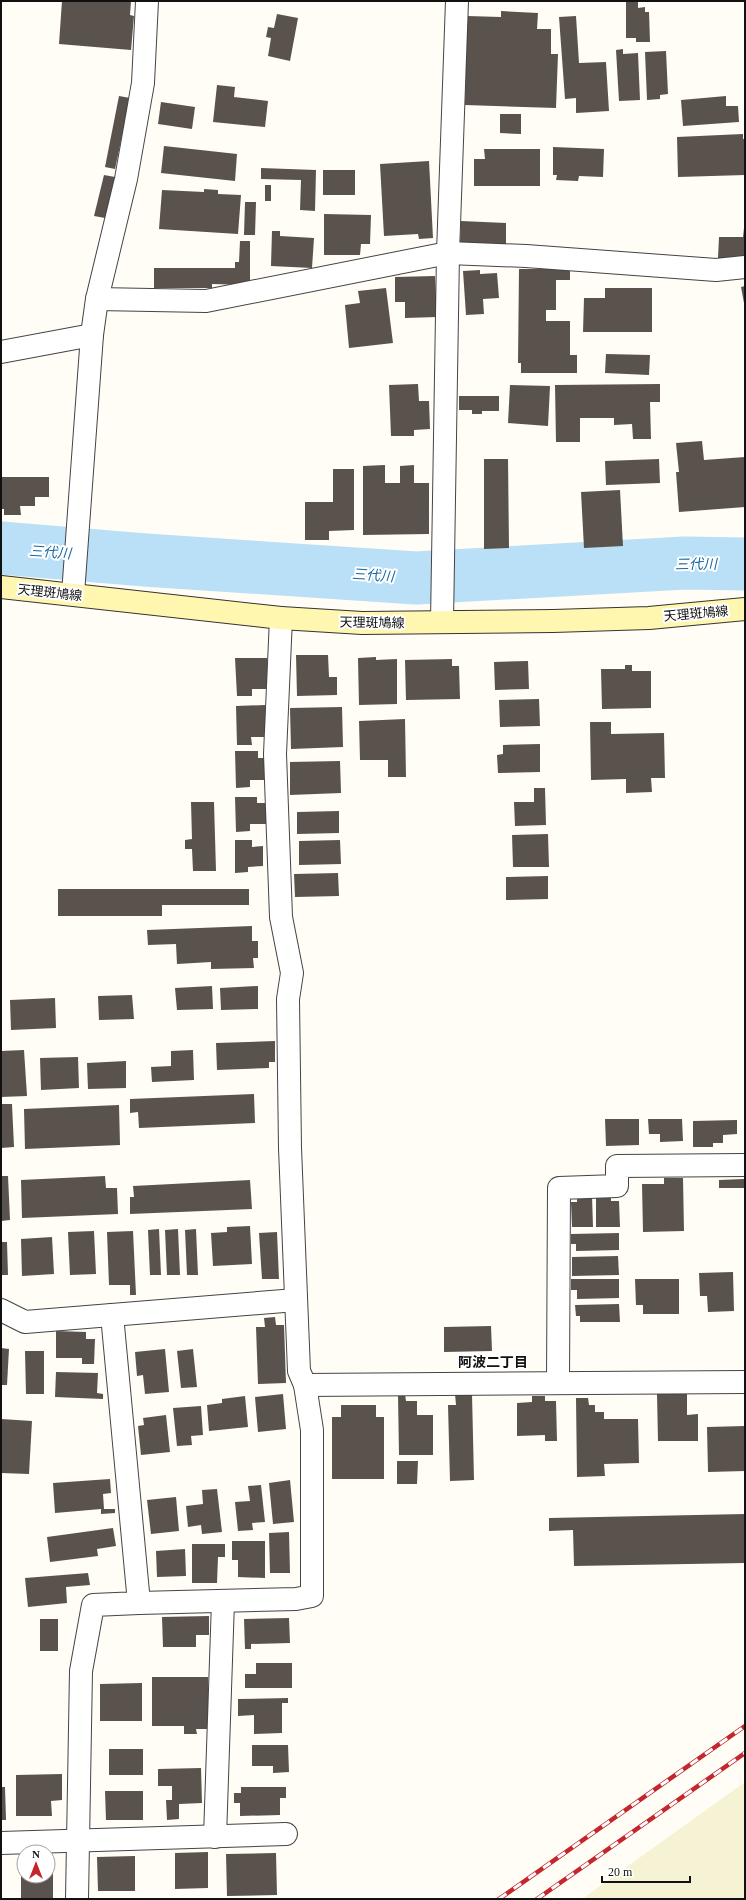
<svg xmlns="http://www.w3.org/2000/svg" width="746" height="1900" viewBox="0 0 746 1900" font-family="'Times New Roman','Noto Sans JP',serif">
<rect width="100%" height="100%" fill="#fffdf5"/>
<polygon fill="#f6f3d4" points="745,1782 745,1899 582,1899"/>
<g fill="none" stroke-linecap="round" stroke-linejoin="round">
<polyline stroke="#b9e0f7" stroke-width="53" points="1,548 145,560 416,578 685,563 745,564"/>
</g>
<g fill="#5a524d">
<polygon points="62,1 131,1 130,15 134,16 131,50 59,44"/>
<polygon points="626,1 638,1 638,8 645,7 645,12 649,12 650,42 636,42 636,38 626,38"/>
<polygon points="501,11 538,13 537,29 551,29 551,54 558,54 556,108 465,105 467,16 501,17"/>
<polygon points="277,14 298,18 290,61 268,56 271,38 266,37 268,27 274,28"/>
<polygon points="576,16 579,63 606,62 609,111 576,113 576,98 565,99 559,17"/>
<polygon points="623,49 623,54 638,53 640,100 619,101 616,50"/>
<polygon points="666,51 668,94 660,95 660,99 647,100 645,52"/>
<polygon points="217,85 235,87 234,97 268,101 265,127 213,122"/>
<polygon points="119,96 130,98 115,169 105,167"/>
<polygon points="726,96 726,106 738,106 739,122 683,126 681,100"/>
<polygon points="161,102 195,107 192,129 158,124"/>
<polygon points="500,114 521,114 521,134 500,133"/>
<polygon points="743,134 743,139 745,139 745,175 678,177 677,137"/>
<polygon points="164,146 237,154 235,181 161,173"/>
<polygon points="553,147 604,149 603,177 579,176 578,181 556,180 557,175 553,175"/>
<polygon points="484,149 540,149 540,186 474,186 474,159 485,159"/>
<polygon points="429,161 433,238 419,239 418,234 384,236 380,164"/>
<polygon points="261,168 316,170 315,211 300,210 301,180 261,179"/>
<rect x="323" y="170" width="32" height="25"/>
<polygon points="104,175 115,177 105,218 94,216"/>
<rect x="265" y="185" width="6" height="16"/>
<polygon points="204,189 218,190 218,194 241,195 238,234 159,229 162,190 204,192"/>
<polygon points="245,202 256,202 255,235 244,235"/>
<polygon points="324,214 371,215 370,244 361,244 360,255 324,255"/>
<polygon points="461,221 506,223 506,245 460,243"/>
<polygon points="744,228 745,256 743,256 743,259 718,258 719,237 743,237"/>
<polygon points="272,231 280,231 280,236 314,238 312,268 271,266"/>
<polygon points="240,241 250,241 250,285 212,284 212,288 154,288 154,268 235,268 235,262 239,262"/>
<polygon points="519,269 570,269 570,280 556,280 556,310 546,310 546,321 570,321 570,355 577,355 577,373 521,373 521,363 518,363"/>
<polygon points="480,270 480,274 497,273 499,298 483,299 484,314 466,315 463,271"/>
<polygon points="435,276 437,317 405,318 405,302 395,302 395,277"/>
<polygon points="745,286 745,303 744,303 741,287"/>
<polygon points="386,288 393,343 349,348 345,305 360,303 358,291"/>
<polygon points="605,288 652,288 652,332 583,332 584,298 605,298"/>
<polygon points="606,354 650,355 649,375 605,373"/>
<polygon points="418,384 419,401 429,401 430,429 414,430 414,436 391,436 389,385"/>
<polygon points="660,384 660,402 650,402 651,439 633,439 632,424 614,425 614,418 580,418 580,442 556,442 555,385"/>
<polygon points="510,385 550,386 548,426 508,423"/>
<polygon points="459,396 499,396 499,411 482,411 482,414 472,414 472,410 459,410"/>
<polygon points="702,441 704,460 745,457 745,507 679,512 676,472 679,472 676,443"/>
<polygon points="484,459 508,459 509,548 484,549"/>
<polygon points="659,459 660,483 606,485 605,461"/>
<polygon points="385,465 385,483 400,483 400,466 414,465 414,483 429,483 429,534 363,535 363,466"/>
<polygon points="333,469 354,469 354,530 329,531 329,540 305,540 305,502 333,502"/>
<polygon points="1,477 49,477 49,497 35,497 35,506 20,506 21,515 4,515 4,509 1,509"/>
<polygon points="620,490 623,546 584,548 581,492"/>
<polygon points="296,655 328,655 329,677 337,677 337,695 297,696"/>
<polygon points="376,657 376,660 397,659 397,704 359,705 358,658"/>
<polygon points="235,658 267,658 267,689 252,689 252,696 237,696"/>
<polygon points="452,659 452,666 459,666 460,699 406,700 405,660"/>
<polygon points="528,661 529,689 495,690 494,662"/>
<polygon points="625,665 632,665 632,671 651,671 651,708 602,709 601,669 625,669"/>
<polygon points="539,699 540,726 500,727 499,700"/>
<polygon points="265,705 265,715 268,715 269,737 251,737 252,745 237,745 236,706"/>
<polygon points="342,707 343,747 291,749 290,708"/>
<polygon points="405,719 406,777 388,777 388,760 360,760 359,721"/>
<polygon points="590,722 611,722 611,734 664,733 665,778 651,778 652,792 626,793 626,779 591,780"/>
<polygon points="540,744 540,772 498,773 497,755 503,754 503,745"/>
<polygon points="235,751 258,751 258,758 267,758 268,780 250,780 250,787 236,788"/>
<polygon points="340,761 341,793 290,795 290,762"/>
<polygon points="534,788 545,788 546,825 515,826 514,802 534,802"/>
<polygon points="235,797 257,797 257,803 269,803 269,824 250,824 250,831 236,832"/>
<polygon points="191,802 214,802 216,871 193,871 192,849 185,849 185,840 192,839"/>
<polygon points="339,811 339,833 297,834 297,812"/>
<polygon points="548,834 549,867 513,867 512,835"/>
<polygon points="235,840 252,840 252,847 263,846 263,866 248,867 248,872 235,873"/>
<polygon points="340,840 341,864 299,865 299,841"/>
<polygon points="338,873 339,896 295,897 294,874"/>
<polygon points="548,876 548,899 506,900 506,877"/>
<polygon points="58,889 249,889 249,905 162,905 162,916 58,916"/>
<polygon points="252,926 252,941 258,941 258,958 253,958 254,968 211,969 211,962 177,964 176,944 148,945 147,930"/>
<polygon points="212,986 213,1009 177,1010 175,988"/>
<polygon points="258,986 258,1009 221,1010 220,988"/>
<polygon points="132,995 134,1019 99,1020 98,996"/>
<polygon points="55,998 56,1028 11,1030 10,1000"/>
<polygon points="275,1041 275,1062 269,1062 269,1068 217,1070 216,1043"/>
<polygon points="24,1050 27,1096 1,1097 1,1051"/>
<polygon points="193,1050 194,1080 152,1082 151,1067 171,1066 171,1051"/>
<polygon points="78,1057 79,1088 41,1090 40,1058"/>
<polygon points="126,1061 126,1088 88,1089 87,1063"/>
<polygon points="254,1094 255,1123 139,1128 138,1112 130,1113 130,1099"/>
<polygon points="1,1104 12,1104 14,1147 1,1148"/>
<polygon points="119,1105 120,1145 25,1149 24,1109"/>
<polygon points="605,1119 639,1119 639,1145 606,1146"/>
<polygon points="648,1119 682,1119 683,1141 660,1142 660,1134 649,1134"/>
<polygon points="737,1120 737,1134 723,1135 723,1143 713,1143 713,1147 693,1147 693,1121"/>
<polygon points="1,1176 8,1176 10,1220 1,1221"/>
<polygon points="105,1176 106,1188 117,1188 118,1214 22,1218 21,1180"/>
<polygon points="664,1178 683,1178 684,1231 643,1232 642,1184 664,1184"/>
<polygon points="744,1179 744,1188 719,1188 719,1180"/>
<polygon points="250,1180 252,1209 130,1214 130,1197 134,1197 133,1186"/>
<polygon points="577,1196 592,1196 593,1227 572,1227 571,1202 577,1202"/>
<polygon points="596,1196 611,1196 611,1201 619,1201 620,1227 596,1227"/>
<polygon points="250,1226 252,1264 213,1266 211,1233 227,1232 227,1227"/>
<polygon points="159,1229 161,1275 150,1275 148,1230"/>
<polygon points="178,1229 180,1275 167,1275 165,1230"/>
<polygon points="196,1229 198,1275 187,1275 185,1230"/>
<polygon points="94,1231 96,1274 70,1275 68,1232"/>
<polygon points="133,1231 136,1295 130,1295 130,1285 109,1285 107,1232"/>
<polygon points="277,1232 279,1279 262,1279 259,1233"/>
<polygon points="619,1233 619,1250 576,1251 576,1244 571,1244 571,1234"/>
<polygon points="52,1237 54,1274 22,1276 21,1239"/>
<polygon points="1,1242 7,1242 8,1275 1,1275"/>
<polygon points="618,1256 619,1275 572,1276 572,1257"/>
<polygon points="733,1272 734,1311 708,1312 707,1296 700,1296 699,1273"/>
<polygon points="571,1279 619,1279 619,1298 577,1299 577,1290 571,1290"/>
<polygon points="635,1279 679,1279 679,1314 643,1314 643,1305 636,1305"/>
<polygon points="619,1304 620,1322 580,1322 580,1316 576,1316 575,1305"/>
<polygon points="275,1317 276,1325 284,1325 286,1383 258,1384 256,1327 265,1327 264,1318"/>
<polygon points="491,1326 492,1351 444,1352 444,1327"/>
<polygon points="56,1331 86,1332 86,1339 95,1339 94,1364 82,1364 82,1358 56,1358"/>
<polygon points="1,1348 9,1349 7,1385 1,1385"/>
<polygon points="165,1349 169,1392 145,1394 143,1375 137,1376 135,1352"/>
<polygon points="193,1349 197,1387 181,1388 177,1351"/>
<polygon points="25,1351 44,1351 44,1394 26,1394"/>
<polygon points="56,1372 98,1373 97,1393 103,1394 103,1399 55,1397"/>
<polygon points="283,1394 286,1429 258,1432 255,1397"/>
<polygon points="398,1394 405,1394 406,1401 417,1401 417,1415 433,1415 433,1455 399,1455"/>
<polygon points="455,1394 472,1394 474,1480 450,1481 448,1405 456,1405"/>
<polygon points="657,1394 687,1394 687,1415 698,1414 698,1441 658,1441"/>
<polygon points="245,1396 248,1427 209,1431 207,1405 222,1403 222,1399"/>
<polygon points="532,1396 545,1396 545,1401 556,1401 557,1441 545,1441 545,1435 517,1436 517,1403 532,1402"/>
<polygon points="576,1398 588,1398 589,1405 595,1405 595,1412 604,1412 604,1419 638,1419 639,1463 604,1464 605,1476 577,1477"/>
<polygon points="341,1405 376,1405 376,1417 384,1417 384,1479 332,1479 332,1417 341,1417"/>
<polygon points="201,1406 203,1435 191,1436 192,1445 177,1446 173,1408"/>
<polygon points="166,1415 170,1452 141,1455 138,1426 144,1425 143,1418"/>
<polygon points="1,1419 32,1421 29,1474 1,1473"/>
<polygon points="745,1426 745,1471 708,1472 707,1427"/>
<polygon points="397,1461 418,1461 417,1484 397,1484"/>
<polygon points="110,1479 111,1493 103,1494 104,1509 115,1509 115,1513 101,1514 101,1509 55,1513 53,1483"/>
<polygon points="290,1480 294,1522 273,1524 269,1483"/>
<polygon points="261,1485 265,1522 252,1523 253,1530 238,1531 235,1502 250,1501 248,1486"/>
<polygon points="217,1489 222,1532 202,1534 201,1525 188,1527 186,1506 203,1504 202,1490"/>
<polygon points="176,1497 179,1531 151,1534 147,1500"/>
<polygon points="745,1514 745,1563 574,1566 573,1530 549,1531 549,1518"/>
<polygon points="113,1528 116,1546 97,1549 98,1556 50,1562 47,1537"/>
<polygon points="289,1532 290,1573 270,1573 269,1533"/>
<polygon points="232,1541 265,1541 265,1578 238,1577 238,1560 232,1560"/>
<polygon points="192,1544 225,1544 225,1557 218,1557 217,1583 192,1583"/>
<polygon points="185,1549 186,1576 157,1577 156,1551"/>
<polygon points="88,1573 90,1585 66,1587 67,1603 28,1607 25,1578"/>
<polygon points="209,1616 209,1635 196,1635 196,1647 163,1647 162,1617"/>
<polygon points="289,1618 290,1643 251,1644 251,1649 245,1649 244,1619"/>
<rect x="40" y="1619" width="18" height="32"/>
<polygon points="256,1663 292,1663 292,1688 245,1688 245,1674 256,1674"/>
<polygon points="152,1677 208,1677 209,1729 196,1729 197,1734 184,1734 184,1726 152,1726"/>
<polygon points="142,1683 142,1721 100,1721 100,1684"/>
<polygon points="288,1698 288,1703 282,1703 282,1733 254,1734 254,1715 238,1716 238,1699"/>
<polygon points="252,1745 288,1745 289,1772 273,1773 273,1766 252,1766"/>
<rect x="109" y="1749" width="34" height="26"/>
<polygon points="201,1768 202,1803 179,1804 179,1819 167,1820 166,1800 172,1800 172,1786 158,1786 158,1769"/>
<polygon points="62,1774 62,1800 51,1801 52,1816 16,1816 16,1775"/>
<polygon points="1,1787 5,1787 6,1820 1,1820"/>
<polygon points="241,1787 286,1787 286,1798 280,1798 280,1815 240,1816 240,1803 234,1803 234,1793 241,1793"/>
<polygon points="105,1791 143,1791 143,1820 106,1820"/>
<polygon points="208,1852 208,1888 175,1889 175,1853"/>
<polygon points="276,1853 277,1895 227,1896 226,1854"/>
<polygon points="21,1855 24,1855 24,1876 48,1876 48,1860 53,1860 53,1899 21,1899"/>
<polygon points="135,1856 135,1891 98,1891 97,1857"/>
</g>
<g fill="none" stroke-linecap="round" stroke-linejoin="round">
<g stroke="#444" stroke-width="24">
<g id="street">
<polyline points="97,299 206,301 448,253 526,256 716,270 745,267"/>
<polyline points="1,352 92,335"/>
<polyline points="73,594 92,335 97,299 126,179 143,83 147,1"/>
<polyline points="281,618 275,754 281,917 292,973 288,999 290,1148 299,1371 305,1385 745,1382"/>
<polyline points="442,622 448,253 457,1"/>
<polyline points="1,1310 25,1322 296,1300"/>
<polyline points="558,1383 559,1188 617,1186 617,1166 745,1165"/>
<polyline points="139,1603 296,1599 312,1596 312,1430 305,1385"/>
<polyline points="215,1837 223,1601"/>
<polyline points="1,1843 286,1834"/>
<polyline points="77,1899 81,1671 93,1605 139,1603 112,1315"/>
</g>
</g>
<g stroke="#333" stroke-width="24">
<polyline id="secondary" points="1,587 281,618 362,623 553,621 649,618 745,609"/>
</g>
<use href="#street" stroke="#fff" stroke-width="22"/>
<use href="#secondary" stroke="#fff6b0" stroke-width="22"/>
<g stroke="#c4262e" stroke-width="4.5">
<g id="rail">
<polyline points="499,1899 745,1726"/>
<polyline points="537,1899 745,1753"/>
</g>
</g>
<use href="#rail" stroke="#fff" stroke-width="3" stroke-dasharray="9" stroke-linecap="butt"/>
</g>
<g text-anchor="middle" stroke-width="4" stroke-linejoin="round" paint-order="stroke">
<g font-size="13" fill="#111" stroke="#fff">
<text transform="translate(50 592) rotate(6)" y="5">天理斑鳩線</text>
<text transform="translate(696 613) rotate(-5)" y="5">天理斑鳩線</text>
<text transform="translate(372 622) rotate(1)" y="5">天理斑鳩線</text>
</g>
<g font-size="14" font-style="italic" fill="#1768a6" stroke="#fff">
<text transform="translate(50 552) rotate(4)" y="5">三代川</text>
<text transform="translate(696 564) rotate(-1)" y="5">三代川</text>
<text transform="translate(373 575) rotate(4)" y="5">三代川</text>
</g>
<g font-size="14" font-weight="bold" fill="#111" stroke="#fff">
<text x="493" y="1367">阿波二丁目</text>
</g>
</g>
<rect width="746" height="1900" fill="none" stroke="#111111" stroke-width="4"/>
<g transform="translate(36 1864)"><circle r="19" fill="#ffffff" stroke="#a0a0a0"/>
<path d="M0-3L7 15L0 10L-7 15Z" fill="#c4262e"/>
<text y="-6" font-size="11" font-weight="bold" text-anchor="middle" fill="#111111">N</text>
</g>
<path d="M602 1876v6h88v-6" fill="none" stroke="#111111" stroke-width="2"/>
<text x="608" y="1876" font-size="12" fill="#111111" stroke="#ffffff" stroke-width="3" paint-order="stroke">20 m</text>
</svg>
